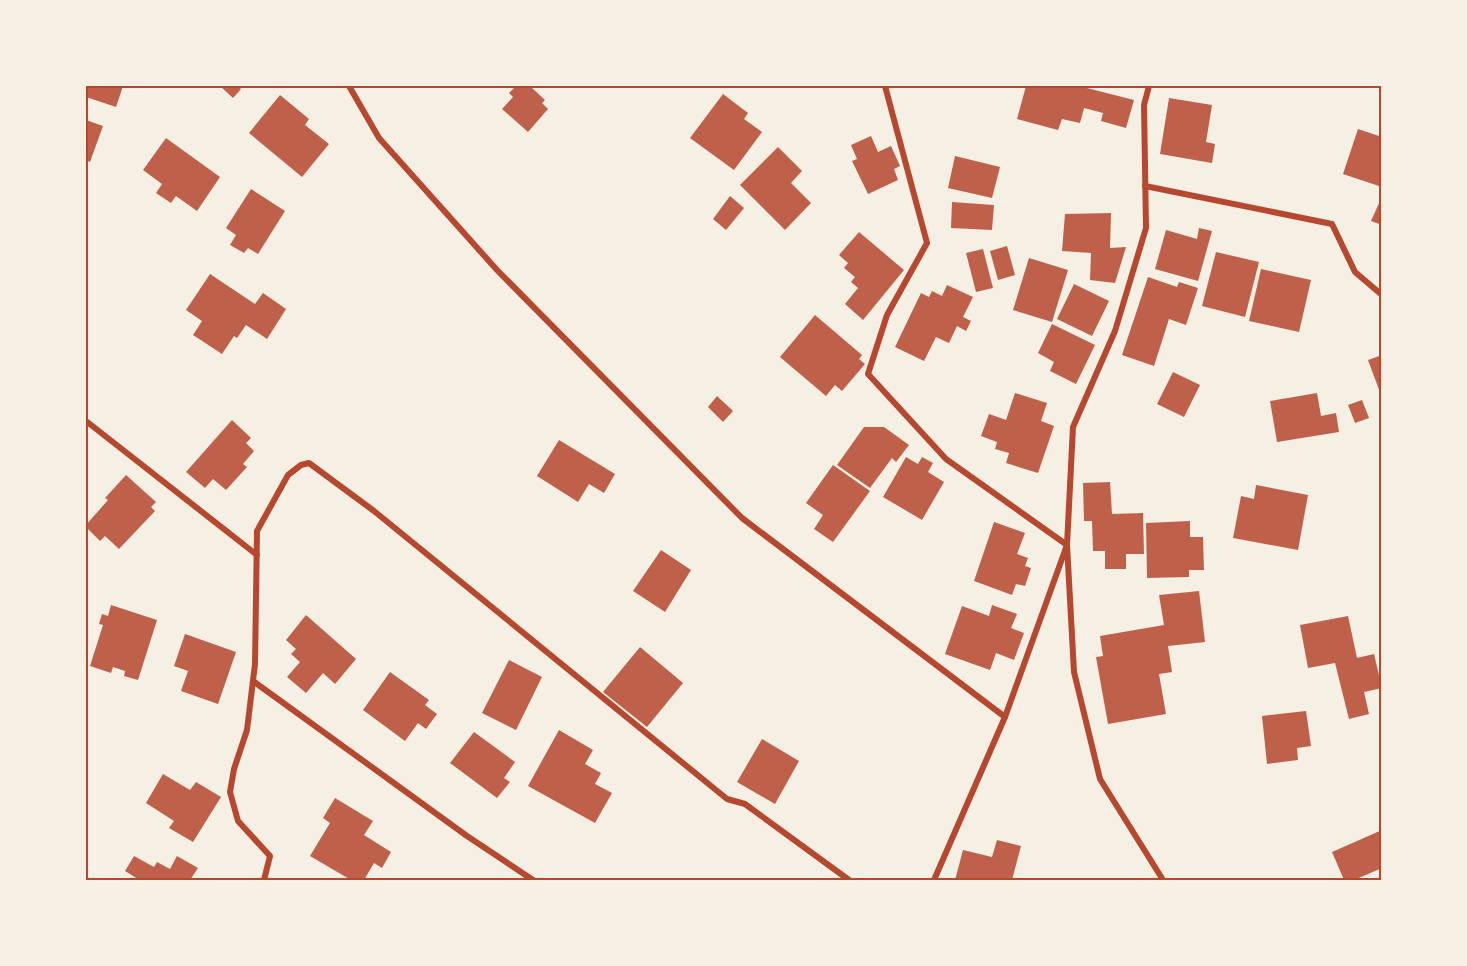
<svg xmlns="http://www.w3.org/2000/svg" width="1467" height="966" viewBox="0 0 1467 966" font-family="'Alegreya Sans',sans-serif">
<rect width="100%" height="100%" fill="#f6efe4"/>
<g fill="#bf614a">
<polygon points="86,86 123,86 116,107 86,97"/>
<polygon points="220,86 238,86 241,89 233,98"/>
<polygon points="516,86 532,88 545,100 542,103 548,109 528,132 502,109 513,97 509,93"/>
<polygon points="1026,86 1079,86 1134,100 1126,128 1101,121 1103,113 1084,108 1080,123 1062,119 1058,130 1017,119"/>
<polygon points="723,94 748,113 744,119 762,132 734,170 690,138"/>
<polygon points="280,95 309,119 305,125 329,144 302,177 249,133"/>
<polygon points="1169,98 1212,105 1206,142 1215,144 1212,163 1160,154"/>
<polygon points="86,120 103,126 90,162 86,160"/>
<polygon points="1358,129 1382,137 1382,187 1343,174"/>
<polygon points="871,136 878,152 891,146 900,166 894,169 898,180 868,194 852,161 857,159 851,145"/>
<polygon points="166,138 220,177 197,211 176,196 171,203 156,193 162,184 143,170"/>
<polygon points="778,147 802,171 791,183 811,203 785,230 740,185"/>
<polygon points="955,156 1000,167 992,198 948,188"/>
<polygon points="251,189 285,211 258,254 248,248 244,253 230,245 236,235 226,228"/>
<polygon points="730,196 744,208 726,230 713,219"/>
<polygon points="1380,201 1382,202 1382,225 1371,221"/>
<polygon points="952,202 994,205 992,230 951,228"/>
<polygon points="1111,213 1110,248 1126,247 1115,283 1090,280 1091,253 1062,251 1065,214"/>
<polygon points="1199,228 1212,231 1198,281 1155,269 1166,230 1197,239"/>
<polygon points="859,232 904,270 863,320 845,304 858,288 851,282 855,277 844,268 848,263 839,255"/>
<polygon points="1007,246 1015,275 998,280 990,251"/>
<polygon points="983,249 993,288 976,292 966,253"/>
<polygon points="1216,252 1259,262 1245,317 1202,306"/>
<polygon points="1029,258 1068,270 1052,322 1013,310"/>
<polygon points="1261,269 1311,280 1299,332 1249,321"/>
<polygon points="210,274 255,304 263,293 286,309 267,339 246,325 237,338 234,336 222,354 193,335 202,321 186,310"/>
<polygon points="1148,277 1177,287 1179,282 1198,288 1186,325 1169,319 1154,366 1122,355"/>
<polygon points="1074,284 1109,301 1092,336 1057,319"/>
<polygon points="947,285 973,297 963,317 971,321 966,331 957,326 949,343 936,337 924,361 895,347 921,293 929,297 932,291 942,296"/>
<polygon points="815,315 862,355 859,359 865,364 842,391 835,385 826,396 780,357"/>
<polygon points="1052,324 1095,345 1076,384 1050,371 1054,362 1038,353"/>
<polygon points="1382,355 1382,395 1381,395 1368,360"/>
<polygon points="1173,372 1200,385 1184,417 1157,404"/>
<polygon points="1015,393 1047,403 1041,421 1054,426 1038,473 1006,463 1009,453 995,449 997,442 981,436 989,414 1006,420"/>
<polygon points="1317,393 1321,416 1336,413 1339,432 1277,442 1270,401"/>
<polygon points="717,396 733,411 723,422 708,407"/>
<polygon points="1362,400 1369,418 1355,423 1348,405"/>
<polygon points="232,420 251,438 246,443 254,451 243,464 247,467 226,490 213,479 205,488 186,472"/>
<polygon points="864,427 884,427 909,445 896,462 892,458 870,488 837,465"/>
<polygon points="559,440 615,474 604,493 589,484 578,502 537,476"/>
<polygon points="906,457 918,464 922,457 933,463 928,472 944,482 922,520 883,497"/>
<polygon points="833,465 870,491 833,542 814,529 823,515 806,503"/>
<polygon points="126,475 156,502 151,507 155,511 119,549 105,536 100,541 86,527 86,525 108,500 105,498"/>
<polygon points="1110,482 1112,514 1143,513 1144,554 1126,554 1126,569 1105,569 1105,551 1093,551 1092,521 1084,521 1083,483"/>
<polygon points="1256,485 1308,495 1298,550 1233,538 1241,496 1254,499"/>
<polygon points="1190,521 1190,537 1203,537 1204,570 1189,570 1189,577 1147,578 1146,523"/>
<polygon points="994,522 1025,533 1017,554 1028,558 1025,566 1031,568 1025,586 1016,584 1012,595 974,581"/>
<polygon points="661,550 691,570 665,612 633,591"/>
<polygon points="1199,591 1205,642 1168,646 1172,672 1159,674 1166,714 1108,724 1096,657 1103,656 1100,636 1164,625 1159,595"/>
<polygon points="111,605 157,620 138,680 124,676 125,671 113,667 111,673 90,666 103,625 99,624 102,614 108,616"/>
<polygon points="992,605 1017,614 1011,628 1024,633 1014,660 996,653 990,670 945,654 962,606 989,616"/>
<polygon points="306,615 356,659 335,684 323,673 306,693 287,677 300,662 291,654 296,649 286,640"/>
<polygon points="1348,616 1357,658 1374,654 1382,688 1364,692 1369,714 1349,719 1335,663 1308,668 1300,625"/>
<polygon points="185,634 236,652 218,704 181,691 188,671 174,666"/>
<polygon points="640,647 683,683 647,727 603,692"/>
<polygon points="509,660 542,677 516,730 482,713"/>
<polygon points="390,672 429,700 425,705 437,714 426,729 418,723 405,741 363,710"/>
<polygon points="1306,711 1311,746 1297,748 1298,760 1267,764 1262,716"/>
<polygon points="559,730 593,750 585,764 601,773 595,784 612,793 595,823 528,786"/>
<polygon points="474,732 515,762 504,778 510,782 497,798 450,763"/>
<polygon points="762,739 799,761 775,804 737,782"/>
<polygon points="163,774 190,790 196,782 221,797 193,842 169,828 174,821 146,803"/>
<polygon points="335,798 373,821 364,835 391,852 382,868 374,863 364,880 351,880 310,856 330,823 323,818"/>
<polygon points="1382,830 1382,868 1354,880 1344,880 1332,852"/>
<polygon points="997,840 1021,846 1012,880 955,880 963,850 992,857"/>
<polygon points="134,856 154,867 157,862 170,869 177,856 198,868 190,880 137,880 138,879 125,871"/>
</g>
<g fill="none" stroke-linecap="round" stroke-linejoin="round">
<g stroke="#b5482f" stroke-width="6">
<polyline points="349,86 379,138 497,270 742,518 1005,717"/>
<polyline points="885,86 927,243 887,315 868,374 946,459 1067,545 1005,717 934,880"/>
<polyline points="1149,86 1144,105 1146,228 1115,331 1073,427 1067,545 1074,672 1100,779 1163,880"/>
<polyline points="1145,186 1332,224 1355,272 1382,295"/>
<polyline points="86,421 257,555"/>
<polyline points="253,681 467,836 533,880"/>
<polyline points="264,880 270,856 238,821 230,792 234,769 247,730 255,664 257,531 288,475 301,465 309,463 374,511 727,799 745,804 849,880"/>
</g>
</g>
<rect width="1467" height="966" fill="none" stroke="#f6efe4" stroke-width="174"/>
<rect x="87" y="87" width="1293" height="792" fill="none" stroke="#b5482f" stroke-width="2"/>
</svg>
